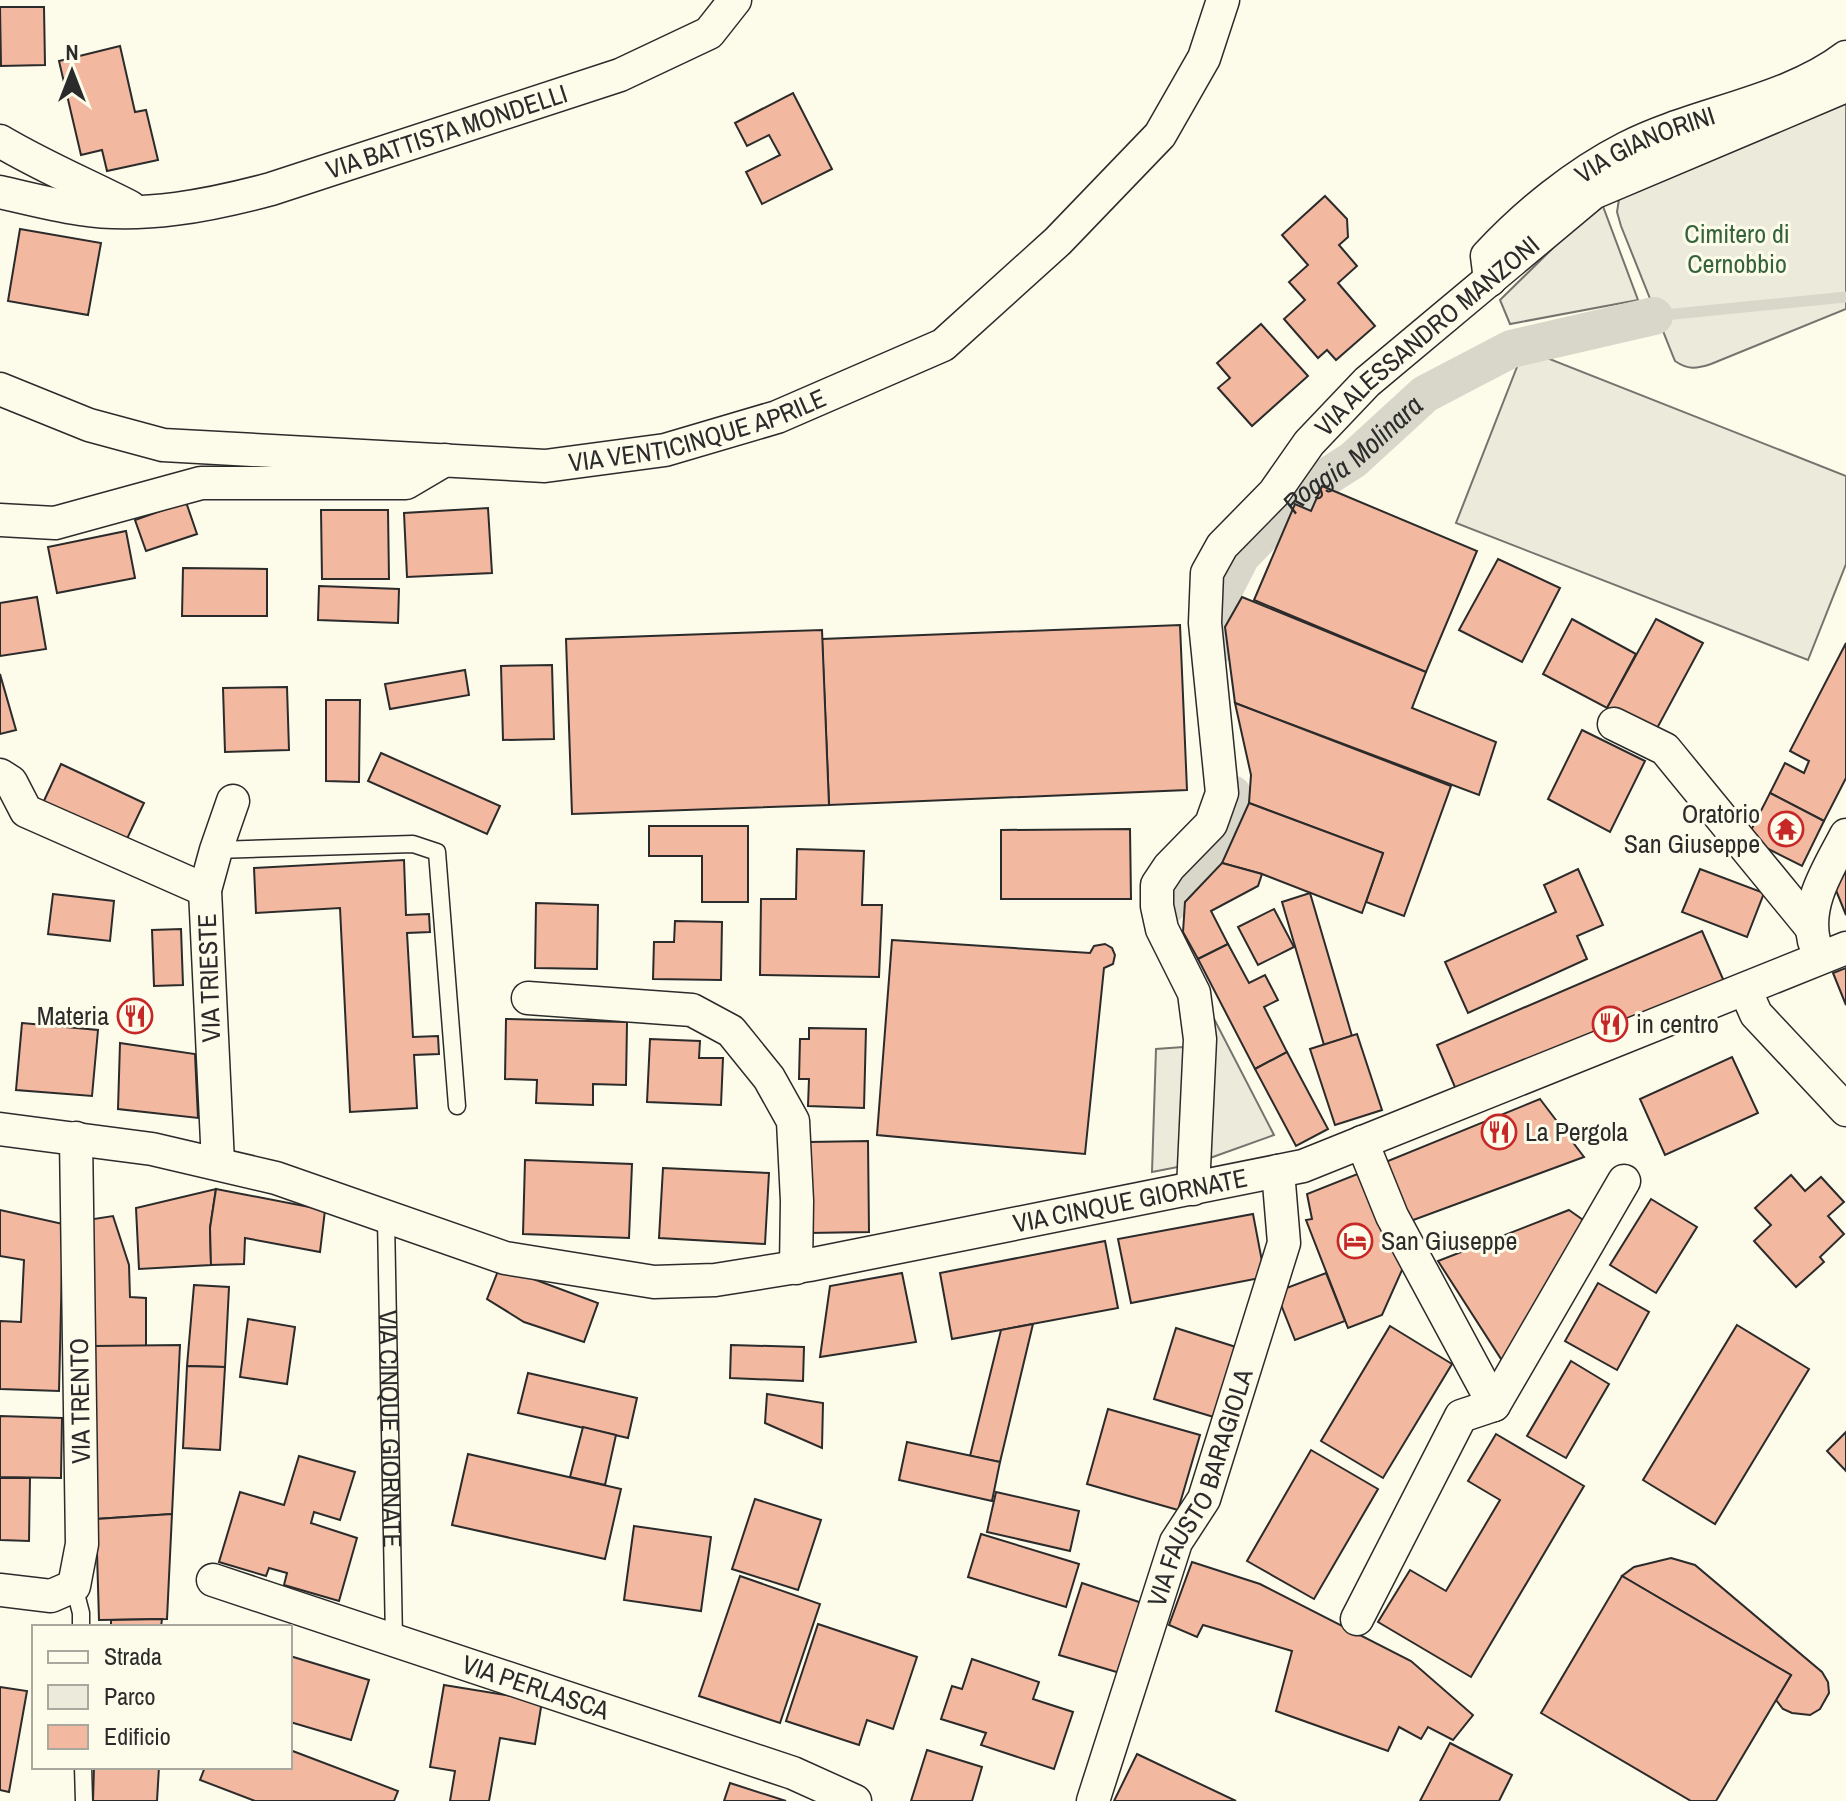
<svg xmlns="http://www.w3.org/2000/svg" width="1846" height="1801" viewBox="0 0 1846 1801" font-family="'Archivo Narrow',sans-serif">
<rect width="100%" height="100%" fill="#fdfbea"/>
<g fill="#ecebdb" stroke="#74746e" stroke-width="2">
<path d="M1846 103V309L1711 364C1696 369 1688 370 1675 361L1621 226 1617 212 1619 199Z"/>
<polygon points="1524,349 1846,476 1846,564 1808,660 1456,523"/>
</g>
<g fill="#eceadb" stroke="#74746e" stroke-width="2">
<polygon points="1601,201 1638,300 1510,324 1500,300"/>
<polygon points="1211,1013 1274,1135 1210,1158"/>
<polygon points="1183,1047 1183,1166 1152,1172 1156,1049"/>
</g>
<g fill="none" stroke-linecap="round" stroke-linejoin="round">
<polyline stroke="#d8d7c9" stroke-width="11" points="1654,316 1846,297"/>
<g stroke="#d8d7c9" stroke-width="38">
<path id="s1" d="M1217 645 1218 601 1241 556 1303 492 1353 460 1425 394 1511 349 1654 316"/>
<path d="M1166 907C1193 873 1228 839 1232 794"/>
</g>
</g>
<g fill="#f2b8a0" stroke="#2b2b2b" stroke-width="2">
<polygon points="0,7 44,7 45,65 1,66"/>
<polygon points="120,46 135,112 146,110 158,160 107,171 102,150 81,155 59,61"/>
<polygon points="793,93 832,169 762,204 746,172 780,155 769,135 747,146 735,123"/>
<polygon points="1325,196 1347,219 1348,237 1339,245 1357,266 1338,283 1375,326 1336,360 1327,350 1318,358 1284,319 1305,300 1289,282 1308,265 1282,235"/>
<polygon points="20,229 101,243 88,315 8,301"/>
<polygon points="1261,324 1308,376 1252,426 1218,388 1230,378 1217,363"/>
<polygon points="1322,486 1477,551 1426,672 1254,600 1295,504 1311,511"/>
<polygon points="186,502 197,534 146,551 135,520"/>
<polygon points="488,508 492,573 407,577 404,513"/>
<polygon points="321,510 388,510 389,579 322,579"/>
<polygon points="126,531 135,578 57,593 48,547"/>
<polygon points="1498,559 1560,588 1522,662 1459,630"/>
<polygon points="183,568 267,569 267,616 182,616"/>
<polygon points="319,586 399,589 398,623 318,620"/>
<polygon points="37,597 46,649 0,656 0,603"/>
<polygon points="1242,597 1426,672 1412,708 1496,742 1479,795 1235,703 1225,627"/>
<polygon points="1572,619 1636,654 1607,708 1543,674"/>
<polygon points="1656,619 1703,643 1655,732 1607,708"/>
<polygon points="1180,625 1187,790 829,805 822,639"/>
<polygon points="822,630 829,805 572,814 566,639"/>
<polygon points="1846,643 1846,778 1824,821 1770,793 1785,763 1804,773 1809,761 1790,751"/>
<polygon points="552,665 554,739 503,740 501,666"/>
<polygon points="465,670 469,695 390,709 385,684"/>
<polygon points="0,674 16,730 0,734"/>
<polygon points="287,687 289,750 225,752 223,688"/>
<polygon points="326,700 360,700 359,782 326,781"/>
<polygon points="1235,703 1451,786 1404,916 1366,902 1383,853 1249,803 1251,775"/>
<polygon points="1582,730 1645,761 1610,832 1548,799"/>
<polygon points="381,753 500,806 487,834 368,781"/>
<polygon points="61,764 144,803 125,843 42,805"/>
<polygon points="1770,793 1824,821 1802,866 1747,838"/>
<polygon points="1249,803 1383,853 1362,913 1262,874 1222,863"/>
<polygon points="649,826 748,826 748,902 702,902 702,856 649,856"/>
<polygon points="1130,829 1131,899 1001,899 1001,830"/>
<polygon points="797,849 864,851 862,905 882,905 879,977 760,975 761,899 796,899"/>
<polygon points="404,860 406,915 429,914 430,932 407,933 413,1037 438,1036 439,1054 414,1055 417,1108 350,1112 340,908 256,913 254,868"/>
<polygon points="1222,863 1262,874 1258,886 1211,911 1228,944 1198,959 1183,932 1185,902"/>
<polygon points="1578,869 1603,925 1577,936 1587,959 1468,1013 1445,962 1556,912 1544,885"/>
<polygon points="1700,869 1764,893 1747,937 1682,912"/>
<polygon points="1846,871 1846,915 1831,878"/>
<polygon points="1310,893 1352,1036 1324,1045 1282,902"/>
<polygon points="53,894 114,901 110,941 48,934"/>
<polygon points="536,903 598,905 597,969 535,968"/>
<polygon points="1274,909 1294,947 1258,965 1238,927"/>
<polygon points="675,921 722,922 721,980 653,979 654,942 674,942"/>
<polygon points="181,929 183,985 154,986 152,930"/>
<polygon points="1702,931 1726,986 1460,1099 1437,1045"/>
<polygon points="892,940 1090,953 1094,946 1105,944 1112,948 1115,955 1113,964 1104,968 1085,1154 877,1135"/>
<polygon points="1228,944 1249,983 1265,975 1278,1000 1264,1007 1287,1052 1255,1069 1198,959"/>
<polygon points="1846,968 1846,1005 1833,973"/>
<polygon points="506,1019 627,1022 626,1085 593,1084 593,1105 536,1103 537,1080 505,1079"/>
<polygon points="22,1023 98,1030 92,1096 16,1090"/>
<polygon points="809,1028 866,1029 864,1108 808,1106 809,1079 799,1079 800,1039 809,1039"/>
<polygon points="1357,1034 1382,1110 1335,1125 1310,1049"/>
<polygon points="650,1039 700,1041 699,1058 723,1058 721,1105 647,1102"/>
<polygon points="120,1043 195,1054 198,1118 118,1109"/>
<polygon points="1287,1052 1328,1129 1296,1146 1255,1069"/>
<polygon points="1732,1057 1758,1113 1665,1155 1640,1099"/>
<polygon points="1540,1099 1584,1157 1408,1222 1383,1163"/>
<polygon points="868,1141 869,1232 809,1233 809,1142"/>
<polygon points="525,1160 632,1164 629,1238 523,1234"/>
<polygon points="663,1168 769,1173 765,1244 659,1238"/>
<polygon points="1365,1171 1406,1261 1382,1315 1348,1328 1306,1220 1312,1219 1307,1194"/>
<polygon points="1791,1175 1805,1191 1821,1177 1844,1202 1828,1216 1844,1234 1820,1257 1824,1262 1796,1287 1754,1241 1771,1225 1755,1208"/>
<polygon points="216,1189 210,1228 211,1265 139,1269 136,1208"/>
<polygon points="216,1189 325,1210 320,1252 245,1238 244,1264 211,1265 210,1228"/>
<polygon points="1651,1199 1697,1227 1656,1293 1610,1265"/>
<polygon points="0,1210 63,1224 59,1391 0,1389 0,1321 21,1322 24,1260 0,1256"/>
<polygon points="1569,1210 1586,1222 1503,1362 1438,1261"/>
<polygon points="1253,1214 1265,1277 1131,1303 1118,1239"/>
<polygon points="113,1216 129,1265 130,1297 146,1298 146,1346 95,1346 87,1220"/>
<polygon points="1105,1241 1118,1308 952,1339 940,1273"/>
<polygon points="498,1271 528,1277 598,1303 584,1342 524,1322 487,1299"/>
<polygon points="902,1273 916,1342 820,1357 830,1286"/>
<polygon points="1326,1273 1345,1321 1295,1340 1276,1292"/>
<polygon points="1598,1283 1649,1312 1617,1370 1565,1341"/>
<polygon points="194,1285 229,1287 225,1367 187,1366"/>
<polygon points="248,1319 295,1327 287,1384 240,1377"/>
<polygon points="1033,1324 1000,1462 970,1456 1001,1330"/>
<polygon points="1737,1325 1809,1369 1715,1524 1643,1480"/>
<polygon points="1390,1326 1452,1364 1383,1478 1321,1441"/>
<polygon points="1176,1328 1239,1348 1217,1418 1154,1399"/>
<polygon points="180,1345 172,1514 96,1519 95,1346"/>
<polygon points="731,1345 804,1347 803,1381 730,1378"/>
<polygon points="1571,1361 1609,1384 1566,1458 1527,1436"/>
<polygon points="187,1366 225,1367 220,1450 183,1448"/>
<polygon points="528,1373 637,1398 628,1438 518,1413"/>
<polygon points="767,1394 823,1403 822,1448 765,1423"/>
<polygon points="1108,1409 1200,1435 1178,1510 1087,1484"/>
<polygon points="0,1416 62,1418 61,1478 0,1477"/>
<polygon points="583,1427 616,1435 605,1485 570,1477"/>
<polygon points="1846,1432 1846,1471 1827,1451"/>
<polygon points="1496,1434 1584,1486 1471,1677 1378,1622 1410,1570 1446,1591 1500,1500 1468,1481"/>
<polygon points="907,1442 1000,1462 992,1501 899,1480"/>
<polygon points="1311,1450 1378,1489 1314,1599 1247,1561"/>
<polygon points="468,1454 621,1489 605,1559 452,1525"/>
<polygon points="299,1456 355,1472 340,1520 314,1512 311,1523 357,1538 339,1601 284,1585 287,1573 269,1568 266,1576 219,1562 240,1492 284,1505"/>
<polygon points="0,1478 30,1478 29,1541 0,1540"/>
<polygon points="996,1492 1079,1511 1070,1551 987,1532"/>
<polygon points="755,1499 821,1520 798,1590 732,1569"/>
<polygon points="172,1514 167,1619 99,1620 96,1519"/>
<polygon points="634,1526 711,1537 701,1611 624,1600"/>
<polygon points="981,1534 1079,1564 1066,1607 968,1577"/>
<polygon points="1671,1558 1695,1565 1822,1672 1828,1682 1829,1693 1820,1709 1810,1715 1792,1713 1783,1709 1776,1700 1791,1675 1622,1576 1634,1567"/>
<polygon points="1192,1562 1260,1584 1411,1661 1473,1715 1453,1740 1428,1727 1421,1739 1399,1727 1388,1751 1276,1711 1292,1651 1203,1625 1197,1637 1169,1625"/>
<polygon points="740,1576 820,1604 780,1723 699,1696"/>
<polygon points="1622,1576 1791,1675 1716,1801 1691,1801 1541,1713"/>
<polygon points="1082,1583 1142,1603 1120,1673 1059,1655"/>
<polygon points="162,1619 161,1627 111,1627 111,1620"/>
<polygon points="818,1624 917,1657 893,1729 867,1720 859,1745 786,1721"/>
<polygon points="290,1656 369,1680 351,1740 290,1722"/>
<polygon points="972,1659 1039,1682 1033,1699 1073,1712 1054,1769 981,1745 986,1733 941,1719 952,1686 962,1689"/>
<polygon points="444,1685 542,1701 535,1744 500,1738 489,1801 450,1801 455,1771 430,1767"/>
<polygon points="0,1687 27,1691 9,1792 0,1790"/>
<polygon points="1450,1743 1512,1775 1499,1801 1420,1801"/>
<polygon points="290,1750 398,1791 394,1801 255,1801 200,1780 205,1767 290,1767"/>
<polygon points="927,1750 982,1767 972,1801 911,1801"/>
<polygon points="1137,1754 1236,1801 1114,1801"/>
<polygon points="94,1767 159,1767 157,1801 93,1801"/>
<polygon points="730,1783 786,1801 724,1801"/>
</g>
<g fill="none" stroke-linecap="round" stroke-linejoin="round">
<g stroke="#2b2b2b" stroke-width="19">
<g id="lane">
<polyline points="216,850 413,844 437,852 457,1106"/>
<path id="s2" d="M386 1219 394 1640"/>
<polyline points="74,1586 81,1613 81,1627"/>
<polyline points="83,1767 84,1801"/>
</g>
</g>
<g stroke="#2b2b2b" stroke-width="35">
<g id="street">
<path d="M0 141C42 166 87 185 130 207"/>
<path id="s3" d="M0 192C26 198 53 205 80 209 143 219 211 205 271 189L620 75 709 33 735 0"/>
<path id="s4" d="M1490 280 1487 256C1526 214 1575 174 1626 148 1694 113 1786 103 1846 57"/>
<path id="s5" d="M0 389 89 425 163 445 545 466 665 450 777 417 943 345 1058 241 1160 135 1204 58 1223 0"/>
<polyline points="0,520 55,523 201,483 406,483 445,460"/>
<polyline points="1614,724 1665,749 1810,926"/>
<polyline points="0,775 11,782 26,811 205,890"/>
<path d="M1814 941C1805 903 1829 868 1846 835"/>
<polyline points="1745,989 1756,1014 1846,1110"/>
<polyline points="528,998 692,1010 731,1031 769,1078 793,1121 797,1201 796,1268"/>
<path id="s6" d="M0 1129 152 1149 276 1178 505 1258 654 1282 715 1280 809 1265 1303 1166 1846 948"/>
<polyline points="1362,1142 1392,1216 1494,1405"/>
<polyline points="218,1163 205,890 216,850 233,801"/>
<path id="s7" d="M1193 1189 1200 1039 1194 993 1162 929 1157 906V885L1169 867 1211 824 1222 793 1205 623 1207 573 1222 546 1274 493 1309 443 1367 382 1593 193 1846 86"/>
<path id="s8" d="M213 1580 793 1773 855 1801"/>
<polyline points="0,1590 51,1596 74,1586 82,1544 76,1138"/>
<polyline points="1357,1619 1461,1416 1494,1405 1624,1181"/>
<path id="s9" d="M1093 1801 1176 1542 1204 1499 1284 1243 1278 1171"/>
</g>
</g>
<use href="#lane" stroke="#fdfbea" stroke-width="16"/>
<use href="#street" stroke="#fdfbea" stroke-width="32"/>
</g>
<defs>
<g id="temple-ring" transform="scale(1.8)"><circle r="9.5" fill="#fdfbea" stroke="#c62828" stroke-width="1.5"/><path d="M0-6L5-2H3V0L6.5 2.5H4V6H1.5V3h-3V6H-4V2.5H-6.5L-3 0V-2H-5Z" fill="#c62828"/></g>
<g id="restaurant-ring" transform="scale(1.8)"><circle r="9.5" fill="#fdfbea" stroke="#c62828" stroke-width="1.5"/><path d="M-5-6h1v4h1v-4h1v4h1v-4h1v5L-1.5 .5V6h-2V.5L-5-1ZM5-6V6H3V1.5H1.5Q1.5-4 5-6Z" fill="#c62828"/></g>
<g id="hotel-ring" transform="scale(1.8)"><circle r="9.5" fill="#fdfbea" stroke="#c62828" stroke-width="1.5"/><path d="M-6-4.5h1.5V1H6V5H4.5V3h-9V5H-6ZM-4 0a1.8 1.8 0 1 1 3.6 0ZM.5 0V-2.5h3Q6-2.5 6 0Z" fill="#c62828"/></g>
</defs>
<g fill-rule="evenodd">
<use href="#temple-ring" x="1786" y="829"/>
<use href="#restaurant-ring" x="135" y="1016"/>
<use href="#restaurant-ring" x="1610" y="1024"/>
<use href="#restaurant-ring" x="1499" y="1132"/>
<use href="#hotel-ring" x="1355" y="1241"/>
</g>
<g text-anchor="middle" stroke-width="6" stroke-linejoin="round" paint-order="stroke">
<g font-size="26" fill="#2b2b2b" stroke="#fdfbea">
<text dy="9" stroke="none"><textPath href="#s3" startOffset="460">VIA BATTISTA MONDELLI</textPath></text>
<text dy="9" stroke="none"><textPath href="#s4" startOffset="220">VIA GIANORINI</textPath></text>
<text dy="9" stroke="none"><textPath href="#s7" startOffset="974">VIA ALESSANDRO MANZONI</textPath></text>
<text dy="9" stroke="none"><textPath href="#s5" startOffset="712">VIA VENTICINQUE APRILE</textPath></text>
<text transform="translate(209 978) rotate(-92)" y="9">VIA TRIESTE</text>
<text dy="9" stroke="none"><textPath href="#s6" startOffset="1158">VIA CINQUE GIORNATE</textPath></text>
<text transform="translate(80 1401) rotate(-91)" y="9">VIA TRENTO</text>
<text dy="9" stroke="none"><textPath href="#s2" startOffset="210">VIA CINQUE GIORNATE</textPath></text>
<text dy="9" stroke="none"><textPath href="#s9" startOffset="332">VIA FAUSTO BARAGIOLA</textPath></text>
<text dy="9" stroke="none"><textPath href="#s8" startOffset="340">VIA PERLASCA</textPath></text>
</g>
<g font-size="26" fill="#34623c" stroke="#fdfbea">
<text x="1737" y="243">Cimitero di<tspan x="1737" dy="30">Cernobbio</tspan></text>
</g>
<g font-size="26" fill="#2b2b2b" stroke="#fdfbea" text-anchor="start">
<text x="1760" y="823" text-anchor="end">Oratorio<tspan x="1760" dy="30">San Giuseppe</tspan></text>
<text x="109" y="1025" text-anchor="end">Materia</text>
<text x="1636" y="1033">in centro</text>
<text x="1525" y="1141">La Pergola</text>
<text x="1381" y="1250">San Giuseppe</text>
</g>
<g font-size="28" font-style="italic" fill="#2b2b2b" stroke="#fdfbea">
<text dy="10" stroke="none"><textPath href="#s1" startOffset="246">Roggia Molinara</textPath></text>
</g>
</g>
<rect x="32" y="1625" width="260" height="144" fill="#fdfbea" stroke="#a9a89e" stroke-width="2"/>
<rect x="48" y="1651" width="40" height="12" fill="#fdfbea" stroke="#a9a89e" stroke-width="2"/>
<text x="104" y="1665" font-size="24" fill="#2b2b2b">Strada</text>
<rect x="48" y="1685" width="40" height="24" fill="#ecebdb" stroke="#a9a89e" stroke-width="2"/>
<text x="104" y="1705" font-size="24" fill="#2b2b2b">Parco</text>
<rect x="48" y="1725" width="40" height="24" fill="#f2b8a0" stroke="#a9a89e" stroke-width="2"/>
<text x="104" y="1745" font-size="24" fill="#2b2b2b">Edificio</text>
<g transform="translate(72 72)" stroke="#fdfbea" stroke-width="6" paint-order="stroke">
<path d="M0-6L14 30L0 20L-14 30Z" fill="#2b2b2b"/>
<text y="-12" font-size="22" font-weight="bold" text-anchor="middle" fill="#2b2b2b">N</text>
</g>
</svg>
